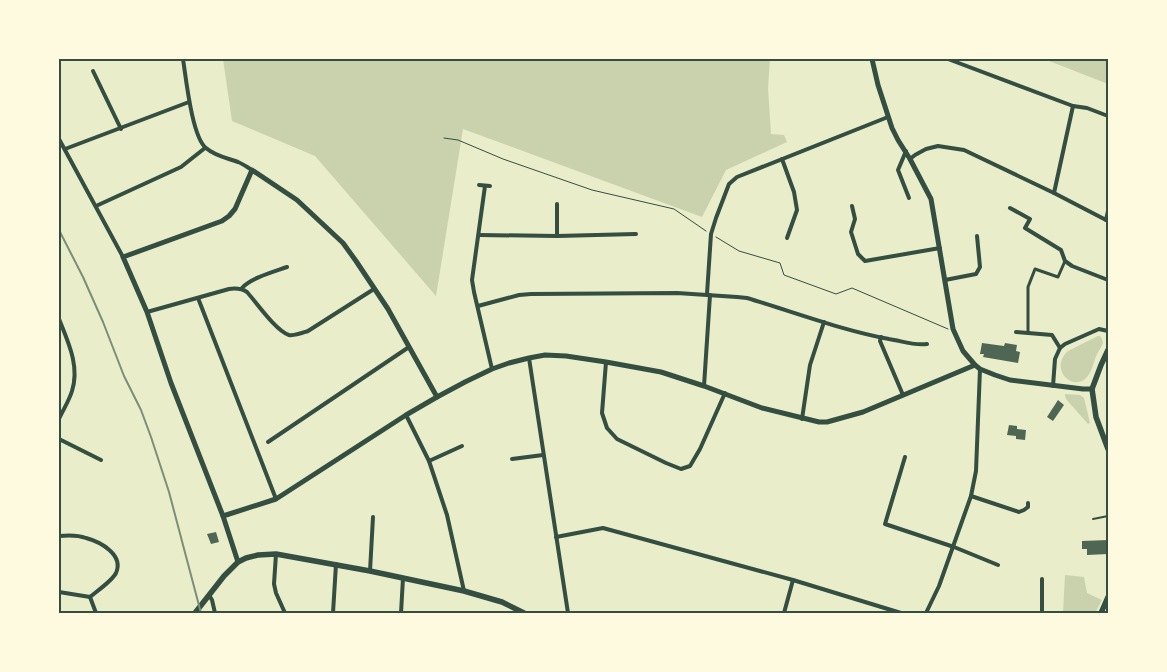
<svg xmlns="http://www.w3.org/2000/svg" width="1167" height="672" viewBox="0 0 1167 672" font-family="Georgia,serif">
<rect width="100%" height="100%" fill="#e9edc9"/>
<g fill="#cad2ad">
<polygon points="223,59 770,59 768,88 771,134 784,135 787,142 726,170 702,217 463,129 436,296 315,156 232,121"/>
<polygon points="1044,59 1108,59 1108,84"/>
<path d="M1098 336H1100C1106 343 1101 347 1097 354 1094 361 1092 370 1088 376 1074 394 1048 369 1068 351Z"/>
<polygon points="1065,394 1080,395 1084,398 1090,423 1088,424 1066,399 1065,396"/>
<polygon points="1065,575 1084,577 1087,593 1102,600 1095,613 1063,613"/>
</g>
<g fill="#4f6655">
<polygon points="982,343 1004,346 1005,343 1017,345 1016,351 1020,352 1018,363 983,357 984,354 980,354"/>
<polygon points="1058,400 1064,405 1053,421 1047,417"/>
<polygon points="1009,425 1017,426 1017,429 1026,430 1025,440 1016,439 1016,436 1007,435"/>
<polygon points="216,532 219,542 211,544 207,534"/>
<polygon points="1108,540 1108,554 1087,555 1087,549 1082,549 1082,541"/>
</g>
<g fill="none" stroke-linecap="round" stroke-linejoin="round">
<g stroke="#344e41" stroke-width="1">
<polyline points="444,138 458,140 503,159 592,190 674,209 706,231"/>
<polyline points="716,237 739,251 780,263 784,275 836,294 852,288 948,329"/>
</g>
<polyline stroke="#344e41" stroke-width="2" points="1093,519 1108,516"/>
<polyline stroke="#344e41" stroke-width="3" points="1028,333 1028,287 1035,269 1058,277 1065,261"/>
<g stroke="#344e41" stroke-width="4">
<path d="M183 59C186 78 192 137 206 148 215 156 227 158 238 162 243 164 247 167 252 170"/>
<polyline points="948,59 1073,106 1087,108 1108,116"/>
<polyline points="93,71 121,129"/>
<polyline points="59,139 123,257"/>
<polyline points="65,149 189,102"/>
<polyline points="906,151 898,170 909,198"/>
<polyline points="782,159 794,192 797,210 787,238"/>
<polyline points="910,159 915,155 926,149 938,146 964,150 1054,193 1108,221"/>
<polyline points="479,185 490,186"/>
<polyline points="485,186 472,280 474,292 492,369"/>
<polyline points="1054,193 1073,106"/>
<polyline points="557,204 557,236"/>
<polyline points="96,206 181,167 205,148"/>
<polyline points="852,206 855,219 851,232 858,254 865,261 940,248"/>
<polyline points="1010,208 1030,219 1025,228 1061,250 1065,261 1072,266 1108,280"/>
<polyline points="1106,220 1108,211"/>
<polyline points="479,235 557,236 636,234"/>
<polyline points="945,280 976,274 980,267 977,236"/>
<path d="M242 288C251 278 273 272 287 267"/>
<polyline points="707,294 711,234 716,218 729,184 737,177 888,117"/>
<polyline points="198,298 276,499"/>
<path d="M478 306 519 295 531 294 677 293 737 297 747 298C794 312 841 330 889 339 902 341 914 346 927 344"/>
<path d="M147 312 229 289C236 288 241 288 247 292 256 302 276 331 289 335 295 336 302 333 308 331L374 289"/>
<path d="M59 319C68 342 80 366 72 391 69 401 63 410 59 419"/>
<polyline points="1016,332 1052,335 1060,348"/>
<polyline points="881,337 880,341 903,395"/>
<polyline points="529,358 568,613"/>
<polyline points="606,362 602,413 607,428 617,439 666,463 681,469 690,466 700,449 725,393"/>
<polyline points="704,386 710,295"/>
<polyline points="1053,386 1055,359 1060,348 1065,344 1099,329 1108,331"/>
<polyline points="406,415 429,461 447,515 464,591"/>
<polyline points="802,419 810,365 824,322"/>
<polyline points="59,439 101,460"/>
<polyline points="268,442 409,347"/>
<polyline points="905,457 885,524 954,547 998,565"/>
<polyline points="512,459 543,455"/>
<polyline points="429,461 462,446"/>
<polyline points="971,496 1019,512 1024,510 1028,507 1028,503"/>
<path d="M59 536C68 535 78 535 86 538 101 542 124 555 116 573 112 581 97 591 90 597L59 592"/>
<polyline points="556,537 603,528 793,580 901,613"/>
<polyline points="276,554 274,584 276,593 285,613"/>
<polyline points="370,571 373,517"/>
<polyline points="209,595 212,600 215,613"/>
<polyline points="90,597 96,613"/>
<polyline points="333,613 336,564"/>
<polyline points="401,613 403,578"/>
<polyline points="784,613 793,580"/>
<polyline points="926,613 939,586 971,496 976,471 980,369"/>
<polyline points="1042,613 1042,579"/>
</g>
<g stroke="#344e41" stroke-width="5">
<polyline points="872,59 878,85 892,128 898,140 910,159 931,199 953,329 963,351 975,365 980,369 995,375 1010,380 1083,389 1092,389"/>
<polyline points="223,516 276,499 406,415 437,397 465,382 492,369 509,363 529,358 545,355 566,356 606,362 661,372 704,386 762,408 819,422 827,422 863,412 975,365"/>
<polyline points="238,562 223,516 171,383 147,312 123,257 222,221 229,216 235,209 252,170 297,200 343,243 356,261 388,309 437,397"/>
</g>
<g stroke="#344e41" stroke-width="5.5">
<polyline points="1108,350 1101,365 1092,389 1096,417 1108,449"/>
<polyline points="195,613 224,576 238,562 246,558 258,555 276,554 370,571 464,591 502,602 524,613"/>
<polyline points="1101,613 1108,597"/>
</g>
<polyline stroke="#7c8e77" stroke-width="2" points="59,230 83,277 103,322 124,376 141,410 151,437 169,492 201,613"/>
</g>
<rect width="1167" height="672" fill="none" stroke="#fefae0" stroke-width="120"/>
<rect x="60" y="60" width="1047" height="552" fill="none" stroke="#344e41" stroke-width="2"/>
</svg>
